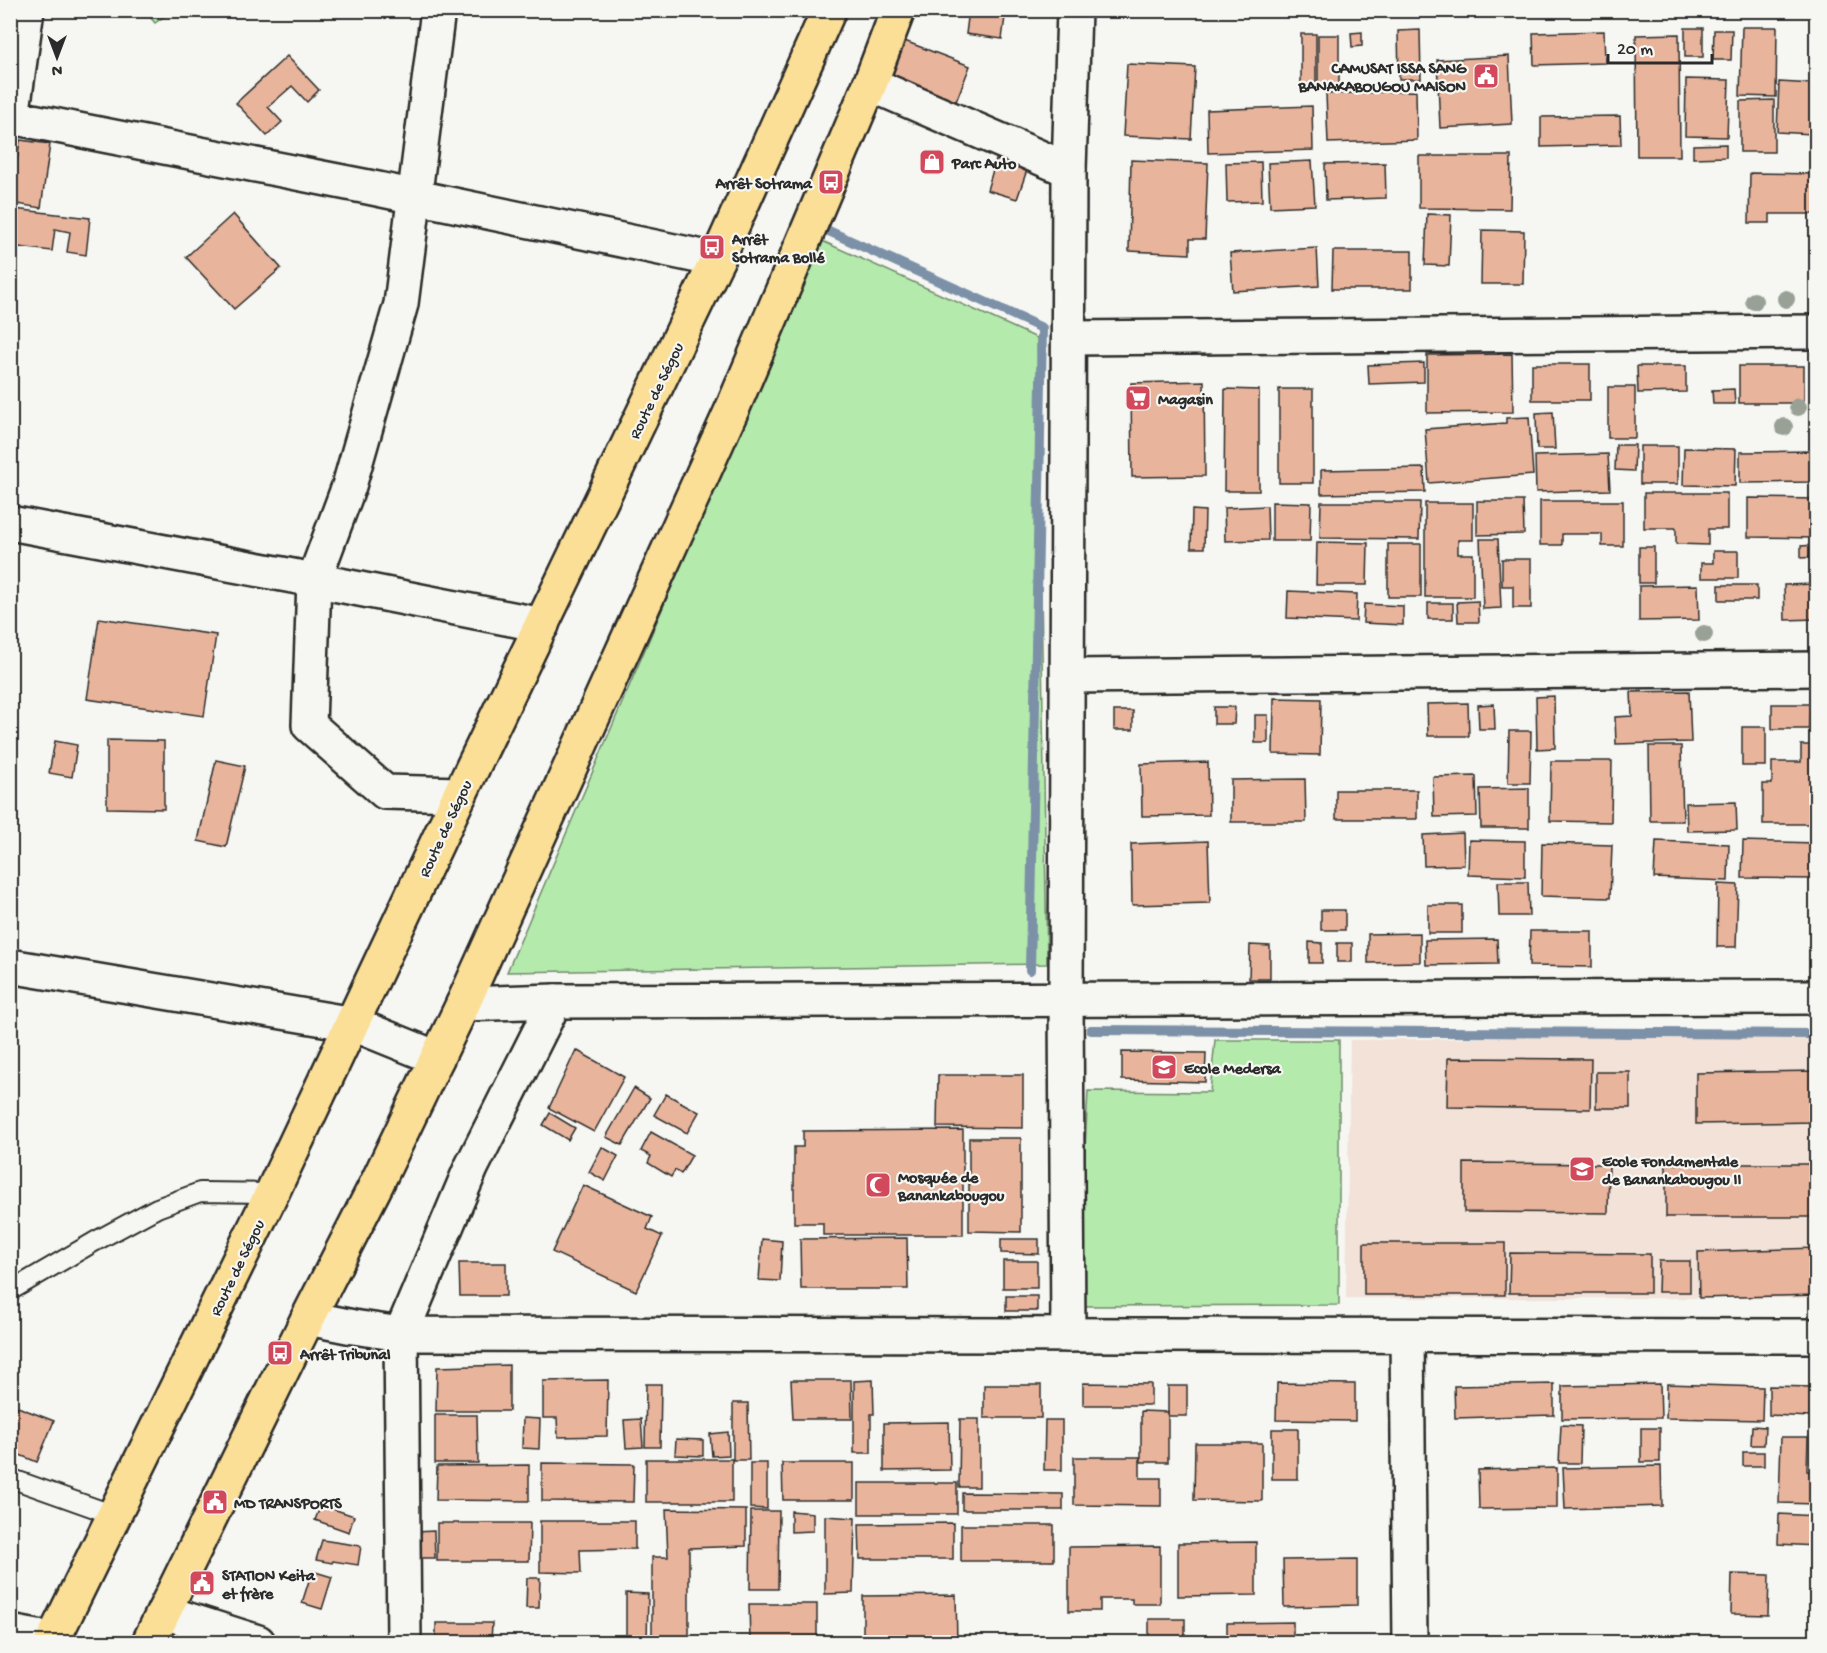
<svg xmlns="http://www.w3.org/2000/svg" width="1827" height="1653" viewBox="0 0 1827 1653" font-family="'Gochi Hand',sans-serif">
<rect width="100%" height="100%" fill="#f6f6f2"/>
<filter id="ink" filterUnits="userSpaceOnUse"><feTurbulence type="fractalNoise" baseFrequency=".0167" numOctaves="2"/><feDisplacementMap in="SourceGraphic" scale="12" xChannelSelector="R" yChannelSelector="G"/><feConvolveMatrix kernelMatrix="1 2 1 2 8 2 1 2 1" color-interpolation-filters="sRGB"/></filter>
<g filter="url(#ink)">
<polygon fill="#f2e2d8" points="1816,1033 1816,1298 1346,1298 1350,1040"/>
<g fill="#b4eaac" stroke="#708a6c" stroke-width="1.5">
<polygon points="145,11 172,11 155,23"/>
<polygon points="820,240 1037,338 1047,964 507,972"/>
<polygon points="1215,1040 1339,1040 1339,1305 1077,1306 1088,1091 1210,1092"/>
</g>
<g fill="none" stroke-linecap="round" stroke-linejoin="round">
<g stroke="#7b91a7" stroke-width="10">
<polyline points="820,227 1042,328 1030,970"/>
<polyline points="1091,1030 1816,1034"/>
</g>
</g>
<g fill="#e8b49b" stroke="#2b2b2b" stroke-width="1.5">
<polygon points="969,10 1006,10 1002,39 966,34"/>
<polygon points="1742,27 1777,27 1776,97 1740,96"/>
<rect x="1685" y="28" width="18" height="29"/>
<polygon points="1420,30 1421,79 1399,79 1398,31"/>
<polygon points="1714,30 1732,30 1731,60 1713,60"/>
<polygon points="1604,31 1605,63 1534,65 1533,33"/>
<polygon points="1362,32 1362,46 1352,47 1351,33"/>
<rect x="1301" y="34" width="15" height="54"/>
<polygon points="1679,34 1680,156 1637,156 1636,35"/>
<rect x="1318" y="35" width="21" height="53"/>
<polygon points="902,40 970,66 955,104 888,77"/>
<polygon points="287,56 319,90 307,102 292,86 268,107 282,122 267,136 236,103"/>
<polygon points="1509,56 1512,124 1440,128 1437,60"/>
<polygon points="1127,64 1195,67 1191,139 1123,136"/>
<polygon points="1686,79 1729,80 1727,137 1685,136"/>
<polygon points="1779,82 1814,84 1812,134 1777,132"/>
<polygon points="1416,91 1417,140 1328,143 1326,94"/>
<polygon points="1774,100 1774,152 1740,152 1740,101"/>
<polygon points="1312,106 1313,150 1208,153 1207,110"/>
<polygon points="1620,116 1621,145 1541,147 1541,117"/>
<polygon points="20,140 50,144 41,208 11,203"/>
<polygon points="1726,144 1726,157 1693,158 1693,145"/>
<polygon points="1419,156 1511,156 1510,209 1419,208"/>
<polygon points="996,160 1027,170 1017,199 987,190"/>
<polygon points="1131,160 1208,163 1205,239 1190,239 1190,254 1129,251"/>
<polygon points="1312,161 1315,205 1270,207 1268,163"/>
<polygon points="1261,162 1262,201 1227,202 1226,163"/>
<polygon points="1385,163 1386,198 1326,200 1325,164"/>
<polygon points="1750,173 1816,174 1816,214 1770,214 1770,223 1749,223"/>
<polygon points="14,209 90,218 86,255 67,252 70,232 55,229 52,251 10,246"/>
<polygon points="233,214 281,268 234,309 186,257"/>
<polygon points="1427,214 1451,215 1449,266 1425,265"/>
<polygon points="1482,230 1524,231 1523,284 1481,284"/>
<polygon points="1317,248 1319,286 1233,291 1230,253"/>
<polygon points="1333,251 1412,251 1412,289 1332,289"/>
<polygon points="1512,354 1513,412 1427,413 1427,355"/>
<polygon points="1424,363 1424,382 1369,384 1368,365"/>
<rect x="1532" y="364" width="58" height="36"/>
<polygon points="1637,366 1686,366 1686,392 1638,393"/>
<rect x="1739" y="366" width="65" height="37"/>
<polygon points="1204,381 1205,476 1132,477 1131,383"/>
<rect x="1608" y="387" width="27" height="51"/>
<polygon points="1225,389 1259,390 1259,491 1224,491"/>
<rect x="1279" y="389" width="34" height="94"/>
<polygon points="1734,389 1735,404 1713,404 1712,390"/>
<polygon points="1553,412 1555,449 1537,449 1536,413"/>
<polygon points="1529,417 1533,475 1429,483 1425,429 1506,423 1506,418"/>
<polygon points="1616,445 1635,445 1634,471 1615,470"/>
<rect x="1640" y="446" width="38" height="38"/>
<polygon points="1684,448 1736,449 1735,486 1683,485"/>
<polygon points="1816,451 1816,482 1740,483 1740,452"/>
<polygon points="1608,454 1610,490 1536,492 1535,456"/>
<polygon points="1424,468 1425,492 1321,494 1321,470"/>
<polygon points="1644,493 1727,493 1727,529 1708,529 1708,545 1676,544 1676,528 1644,528"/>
<polygon points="1748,498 1816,499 1816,538 1748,537"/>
<polygon points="1477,501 1523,501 1524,534 1477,535"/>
<polygon points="1540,501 1623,501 1623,546 1602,546 1602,534 1562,534 1562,545 1540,545"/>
<polygon points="1272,502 1311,503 1310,541 1272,541"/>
<polygon points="1321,502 1420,502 1419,539 1320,538"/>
<polygon points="1425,503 1473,503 1473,540 1458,540 1458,554 1473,554 1473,597 1425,597"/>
<polygon points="1267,506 1268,540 1225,541 1224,508"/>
<polygon points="1192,510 1205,511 1204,548 1191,548"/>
<polygon points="1480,539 1498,539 1501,608 1483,609"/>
<polygon points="1317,542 1368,543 1367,585 1316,585"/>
<rect x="1388" y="544" width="33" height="53"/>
<polygon points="1816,545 1816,557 1801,558 1801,546"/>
<rect x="1639" y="547" width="15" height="36"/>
<polygon points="1713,551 1738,551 1738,578 1701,578 1701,563 1713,563"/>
<polygon points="1502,559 1531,559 1531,608 1513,608 1513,586 1502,586"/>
<polygon points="1816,584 1816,619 1785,620 1784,585"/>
<polygon points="1698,585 1699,620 1639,621 1639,586"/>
<rect x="1719" y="585" width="38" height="15"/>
<polygon points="1288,591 1357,594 1356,621 1287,618"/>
<polygon points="1478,601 1479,622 1458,622 1457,602"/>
<rect x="1428" y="603" width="25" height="16"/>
<polygon points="1364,604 1403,606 1403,625 1363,623"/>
<polygon points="99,618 216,635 204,716 87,699"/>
<polygon points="1689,691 1691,742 1616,744 1615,717 1632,716 1631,692"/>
<polygon points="1554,696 1555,748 1537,749 1536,697"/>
<polygon points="1274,698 1321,699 1320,755 1273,754"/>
<polygon points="1468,703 1469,736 1428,736 1427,704"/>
<polygon points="1494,704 1495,729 1479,729 1478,705"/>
<polygon points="1772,704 1810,704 1809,729 1772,729"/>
<polygon points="1214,707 1235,707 1234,724 1214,724"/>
<rect x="1114" y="711" width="19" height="19"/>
<rect x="1255" y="715" width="13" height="28"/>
<rect x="1742" y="727" width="24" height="39"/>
<polygon points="1509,731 1531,731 1530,783 1508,783"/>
<polygon points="107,740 164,741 164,809 107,808"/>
<polygon points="55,741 77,745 72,777 49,773"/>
<polygon points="1801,745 1816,745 1816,824 1763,824 1763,784 1772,784 1772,762 1801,762"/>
<polygon points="1649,746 1681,746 1683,821 1650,821"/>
<polygon points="216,760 245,766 226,847 198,841"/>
<polygon points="1551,761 1612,761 1611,822 1550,821"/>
<polygon points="1208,762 1209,815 1142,816 1141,764"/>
<polygon points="1476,776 1477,816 1434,817 1433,777"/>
<polygon points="1305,779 1306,822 1231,822 1231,780"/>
<polygon points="1529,788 1529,828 1481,828 1480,789"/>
<rect x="1336" y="790" width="81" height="29"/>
<polygon points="1736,802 1737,830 1687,831 1686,803"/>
<polygon points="1463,833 1464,865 1424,866 1423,835"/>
<polygon points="1469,840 1525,841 1525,877 1468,875"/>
<polygon points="1208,841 1210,903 1132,905 1131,844"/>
<polygon points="1656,841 1729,844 1728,881 1654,878"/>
<polygon points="1743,841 1816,843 1816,879 1742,878"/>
<polygon points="1542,843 1612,845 1610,898 1541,896"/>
<polygon points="1498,882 1528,882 1529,916 1499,916"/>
<polygon points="1718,884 1738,885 1736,947 1717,947"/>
<rect x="1428" y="905" width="34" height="28"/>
<rect x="1321" y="910" width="24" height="20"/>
<polygon points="1530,931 1592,931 1592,967 1529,966"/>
<polygon points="1420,933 1420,962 1368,963 1368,934"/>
<polygon points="1497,939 1498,964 1426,965 1425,940"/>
<polygon points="1309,942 1322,943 1322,963 1309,963"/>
<rect x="1337" y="943" width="15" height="19"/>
<polygon points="1250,945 1270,946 1270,979 1249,979"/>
<polygon points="576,1050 624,1077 594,1132 549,1108"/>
<polygon points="1122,1052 1206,1053 1205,1082 1122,1080"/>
<polygon points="1448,1058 1591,1059 1590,1109 1447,1107"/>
<polygon points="1816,1071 1816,1122 1696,1124 1696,1073"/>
<rect x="1596" y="1072" width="34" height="36"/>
<polygon points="938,1075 1023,1075 1023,1128 937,1127"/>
<polygon points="634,1088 650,1098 622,1145 606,1137"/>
<polygon points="666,1094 699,1112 687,1133 654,1115"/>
<polygon points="550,1113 575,1128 568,1140 543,1125"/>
<polygon points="963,1130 963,1235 823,1235 823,1223 794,1223 794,1147 803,1147 803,1131"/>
<polygon points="651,1132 692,1155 681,1174 675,1170 671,1177 648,1163 651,1156 641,1151"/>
<polygon points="969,1138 1021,1138 1021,1232 969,1231"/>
<polygon points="602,1147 618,1156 605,1181 589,1172"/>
<polygon points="1464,1163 1609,1164 1608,1213 1464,1212"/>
<rect x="1666" y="1164" width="150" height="53"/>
<polygon points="583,1185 652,1217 647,1229 662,1236 636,1291 552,1252"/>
<polygon points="907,1238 908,1289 801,1289 800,1239"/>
<polygon points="762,1239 782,1241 780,1281 759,1280"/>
<polygon points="1001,1239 1039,1239 1039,1254 1001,1253"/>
<rect x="1364" y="1243" width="141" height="52"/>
<polygon points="1816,1248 1816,1295 1699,1298 1698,1252"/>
<polygon points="1510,1253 1650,1254 1650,1293 1509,1293"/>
<rect x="1003" y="1261" width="34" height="27"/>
<polygon points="1659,1261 1690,1261 1690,1292 1658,1292"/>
<polygon points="459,1263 506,1263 506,1296 460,1296"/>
<rect x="1006" y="1296" width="31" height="15"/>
<polygon points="509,1365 509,1411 436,1411 437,1367"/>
<polygon points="608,1380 607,1436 558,1437 557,1418 543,1418 543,1381"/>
<polygon points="791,1380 851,1380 852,1419 793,1419"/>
<polygon points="873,1380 874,1414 871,1414 871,1453 854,1453 854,1381"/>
<polygon points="1083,1383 1151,1384 1151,1405 1083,1405"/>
<polygon points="1277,1383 1355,1384 1355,1421 1276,1420"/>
<polygon points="646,1384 661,1384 660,1447 645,1447"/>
<polygon points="1554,1384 1554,1415 1455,1418 1454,1386"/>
<polygon points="1660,1384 1661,1418 1562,1419 1562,1386"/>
<polygon points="1667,1384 1763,1387 1762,1420 1666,1418"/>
<rect x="984" y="1385" width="57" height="33"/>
<rect x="1168" y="1386" width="19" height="30"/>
<polygon points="1769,1386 1811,1387 1810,1417 1769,1415"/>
<polygon points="733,1403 748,1403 749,1460 733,1460"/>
<polygon points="10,1404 54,1421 37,1462 10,1451"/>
<polygon points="1141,1411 1168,1412 1168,1462 1141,1462"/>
<polygon points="435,1415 477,1415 478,1463 435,1463"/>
<polygon points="523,1418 540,1419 539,1449 522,1448"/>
<polygon points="641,1419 643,1447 626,1448 624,1420"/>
<polygon points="960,1419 979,1419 979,1487 959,1487"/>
<polygon points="1045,1420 1062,1420 1062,1470 1044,1470"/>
<polygon points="949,1422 950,1470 884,1471 884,1423"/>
<polygon points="1561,1425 1581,1426 1580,1463 1559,1463"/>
<polygon points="1752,1426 1765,1427 1764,1445 1751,1445"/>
<rect x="1641" y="1428" width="19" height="34"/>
<rect x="1272" y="1429" width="26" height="50"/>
<polygon points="728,1432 729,1455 712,1456 710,1434"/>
<polygon points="1781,1437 1808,1437 1807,1471 1816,1472 1816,1504 1779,1503"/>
<polygon points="676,1439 703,1440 703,1456 675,1455"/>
<polygon points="1195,1443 1262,1443 1262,1501 1194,1500"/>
<rect x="1743" y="1452" width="21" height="14"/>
<polygon points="1074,1457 1140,1457 1140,1478 1161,1478 1161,1506 1074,1505"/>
<rect x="646" y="1459" width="86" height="43"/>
<polygon points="542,1463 634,1464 633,1502 542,1501"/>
<polygon points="750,1463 767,1463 767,1509 750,1508"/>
<polygon points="782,1463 854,1463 854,1500 783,1500"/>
<polygon points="529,1465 529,1501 436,1500 437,1466"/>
<polygon points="1661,1466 1662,1506 1565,1509 1563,1468"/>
<polygon points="1557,1468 1557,1508 1479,1509 1478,1470"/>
<rect x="859" y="1483" width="98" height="31"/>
<polygon points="962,1493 1063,1494 1063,1510 962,1510"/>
<polygon points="321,1505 354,1516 349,1532 315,1520"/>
<polygon points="666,1509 746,1510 746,1546 689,1548 689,1638 652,1637 652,1557 668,1557"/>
<polygon points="751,1511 779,1511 778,1589 750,1589"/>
<polygon points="791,1511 813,1513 813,1531 791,1532"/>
<polygon points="1779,1514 1816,1516 1816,1546 1778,1544"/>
<polygon points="825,1516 855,1518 853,1593 825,1594"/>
<polygon points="540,1521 635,1521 635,1549 580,1550 581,1573 540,1572"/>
<polygon points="437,1523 530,1523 529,1561 437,1561"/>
<polygon points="953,1523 953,1559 860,1559 859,1524"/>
<rect x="961" y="1525" width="93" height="36"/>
<polygon points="434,1531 435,1558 416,1558 415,1532"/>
<polygon points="322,1540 361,1546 358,1565 333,1561 332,1563 316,1560"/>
<polygon points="1256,1542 1256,1595 1178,1596 1178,1543"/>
<polygon points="1160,1546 1160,1604 1132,1604 1132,1599 1100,1599 1100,1611 1069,1611 1069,1547"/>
<polygon points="1357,1559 1357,1605 1284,1607 1283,1560"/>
<polygon points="312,1571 332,1577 322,1609 302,1603"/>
<polygon points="1732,1574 1769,1575 1768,1615 1731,1614"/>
<polygon points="527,1578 540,1578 539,1608 526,1608"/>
<polygon points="626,1593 648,1594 647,1642 626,1642"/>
<polygon points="956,1595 957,1642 863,1642 863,1596"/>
<polygon points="749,1604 817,1604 817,1642 750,1642"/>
<rect x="1149" y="1619" width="36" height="23"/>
<polygon points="1293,1622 1293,1642 1227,1642 1227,1623"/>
<polygon points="436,1623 492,1623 491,1642 436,1642"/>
</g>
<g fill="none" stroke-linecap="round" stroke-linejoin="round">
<g stroke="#2b2b2b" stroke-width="22">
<g id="service">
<polyline points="10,1291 94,1242 157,1208 200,1192 272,1193"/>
<polyline points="10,1478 114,1515"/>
</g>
</g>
<g stroke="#2b2b2b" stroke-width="38">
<g id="minor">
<polyline points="27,10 12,117 368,187 717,260"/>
<polyline points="438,10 401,304 349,486 314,580 542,625"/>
<polyline points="870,84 1069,170"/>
<polyline points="1069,338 1816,332"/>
<polyline points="10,523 314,580 309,725 385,792 460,794"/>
<polyline points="1068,676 1816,669"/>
<polyline points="10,966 353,1024 437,1058"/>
<polyline points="463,1004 555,1001 1816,997"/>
<polyline points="308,1318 353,1327 401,1334 1816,1336"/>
<polyline points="1068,1335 1066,999 1069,170 1074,10"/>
<polyline points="1407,1336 1410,1642"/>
<polyline points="164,1612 258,1642"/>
<polyline points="10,1632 53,1640"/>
<polyline points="404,1642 401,1334 471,1168 555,1001"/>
</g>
</g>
<g stroke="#2b2b2b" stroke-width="38">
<g id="trunk">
<polyline points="52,1642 272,1193 460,794 717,260 829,10"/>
<polyline points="149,1642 308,1318 375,1187 463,1004 734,405 870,84 898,10"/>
</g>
</g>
<use href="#service" stroke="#f6f6f2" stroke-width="18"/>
<use href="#minor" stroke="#f6f6f2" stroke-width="33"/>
<use href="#trunk" stroke="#fbdf96" stroke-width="33"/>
</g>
<g fill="#99a196">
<circle cx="1786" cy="299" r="9"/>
<circle cx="1754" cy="301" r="9"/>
<circle cx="1798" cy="407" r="9"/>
<circle cx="1784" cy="427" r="9"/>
<circle cx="1704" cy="634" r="9"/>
</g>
</g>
<defs>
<g id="civic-square" transform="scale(1.35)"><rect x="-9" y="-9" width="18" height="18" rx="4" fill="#d1495b" stroke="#f6f6f2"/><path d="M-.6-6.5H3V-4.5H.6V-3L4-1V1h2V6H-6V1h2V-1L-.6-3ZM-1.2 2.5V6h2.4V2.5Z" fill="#fff"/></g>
<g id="shop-square" transform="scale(1.35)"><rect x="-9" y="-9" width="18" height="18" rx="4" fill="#d1495b" stroke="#f6f6f2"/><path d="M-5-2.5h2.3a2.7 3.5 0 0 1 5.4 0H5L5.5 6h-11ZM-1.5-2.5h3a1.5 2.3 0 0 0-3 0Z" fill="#fff"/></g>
<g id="bus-square" transform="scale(1.35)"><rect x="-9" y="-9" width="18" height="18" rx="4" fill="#d1495b" stroke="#f6f6f2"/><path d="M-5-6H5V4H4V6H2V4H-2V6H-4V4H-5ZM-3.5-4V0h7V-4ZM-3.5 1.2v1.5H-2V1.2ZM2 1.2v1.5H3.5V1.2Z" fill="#fff"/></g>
<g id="supermarket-square" transform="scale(1.35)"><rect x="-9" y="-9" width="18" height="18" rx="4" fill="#d1495b" stroke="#f6f6f2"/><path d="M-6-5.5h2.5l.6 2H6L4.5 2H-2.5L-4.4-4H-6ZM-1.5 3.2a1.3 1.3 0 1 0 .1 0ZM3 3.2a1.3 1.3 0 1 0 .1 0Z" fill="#fff"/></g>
<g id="school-square" transform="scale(1.35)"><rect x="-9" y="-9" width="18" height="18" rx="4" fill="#d1495b" stroke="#f6f6f2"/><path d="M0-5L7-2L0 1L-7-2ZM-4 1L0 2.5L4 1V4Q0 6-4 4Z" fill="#fff"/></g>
<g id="mosque-square" transform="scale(1.35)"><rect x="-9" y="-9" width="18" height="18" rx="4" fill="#d1495b" stroke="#f6f6f2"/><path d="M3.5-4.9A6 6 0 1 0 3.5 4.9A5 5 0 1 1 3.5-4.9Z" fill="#fff"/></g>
</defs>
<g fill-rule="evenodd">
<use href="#civic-square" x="1486" y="76"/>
<use href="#shop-square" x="932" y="162"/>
<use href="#bus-square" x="831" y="182"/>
<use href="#bus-square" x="712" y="247"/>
<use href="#supermarket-square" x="1138" y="398"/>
<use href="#school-square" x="1164" y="1067"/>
<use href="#school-square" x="1582" y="1169"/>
<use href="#mosque-square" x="878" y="1185"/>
<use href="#bus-square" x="280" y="1353"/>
<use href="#civic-square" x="215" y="1502"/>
<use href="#civic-square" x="202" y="1583"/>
</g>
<g text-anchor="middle" stroke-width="4.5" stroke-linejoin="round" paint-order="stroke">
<g font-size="16" font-weight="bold" fill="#2b2b2b" stroke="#f6f6f2" text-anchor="start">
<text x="1466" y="73" text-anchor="end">CAMUSAT ISSA SANG<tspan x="1466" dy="18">BANAKABOUGOU MAISON</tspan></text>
<text x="952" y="168">Parc Auto</text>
<text x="812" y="188" text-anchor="end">Arrêt Sotrama</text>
<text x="732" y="244">Arrêt<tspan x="732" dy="18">Sotrama Bollé</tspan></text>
<text x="1158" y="404">Magasin</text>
<text x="1184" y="1073">Ecole Medersa</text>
<text x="1602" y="1166">Ecole Fondamentale<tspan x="1602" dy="18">de Banankabougou II</tspan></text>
<text x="898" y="1182">Mosquée de<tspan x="898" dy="18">Banankabougou</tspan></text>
<text x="300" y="1359">Arrêt Tribunal</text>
<text x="234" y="1508">MD TRANSPORTS</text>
<text x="222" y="1580">STATION Keita<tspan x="222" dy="18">et frère</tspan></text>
</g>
<g font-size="16" fill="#2b2b2b" stroke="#f6f6f2">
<text transform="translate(655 390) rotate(-64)" y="6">Route de Ségou</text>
<text transform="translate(444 828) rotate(-65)" y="6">Route de Ségou</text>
<text transform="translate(236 1267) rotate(-64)" y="6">Route de Ségou</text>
</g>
</g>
<rect width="1827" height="1653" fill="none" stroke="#f6f6f2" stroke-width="36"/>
<rect x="18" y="18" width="1791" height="1617" fill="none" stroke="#2b2b2b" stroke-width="2" filter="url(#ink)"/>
<g transform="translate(57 57) rotate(180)" stroke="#f6f6f2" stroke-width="4.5" paint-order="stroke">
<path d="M0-4.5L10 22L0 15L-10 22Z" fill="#2b2b2b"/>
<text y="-9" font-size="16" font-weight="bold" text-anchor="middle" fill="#2b2b2b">N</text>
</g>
<path d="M1608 54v9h104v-9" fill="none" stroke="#2b2b2b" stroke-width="3"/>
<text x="1617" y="54" font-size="18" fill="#2b2b2b" stroke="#f6f6f2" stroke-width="4.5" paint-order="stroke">20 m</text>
</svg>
